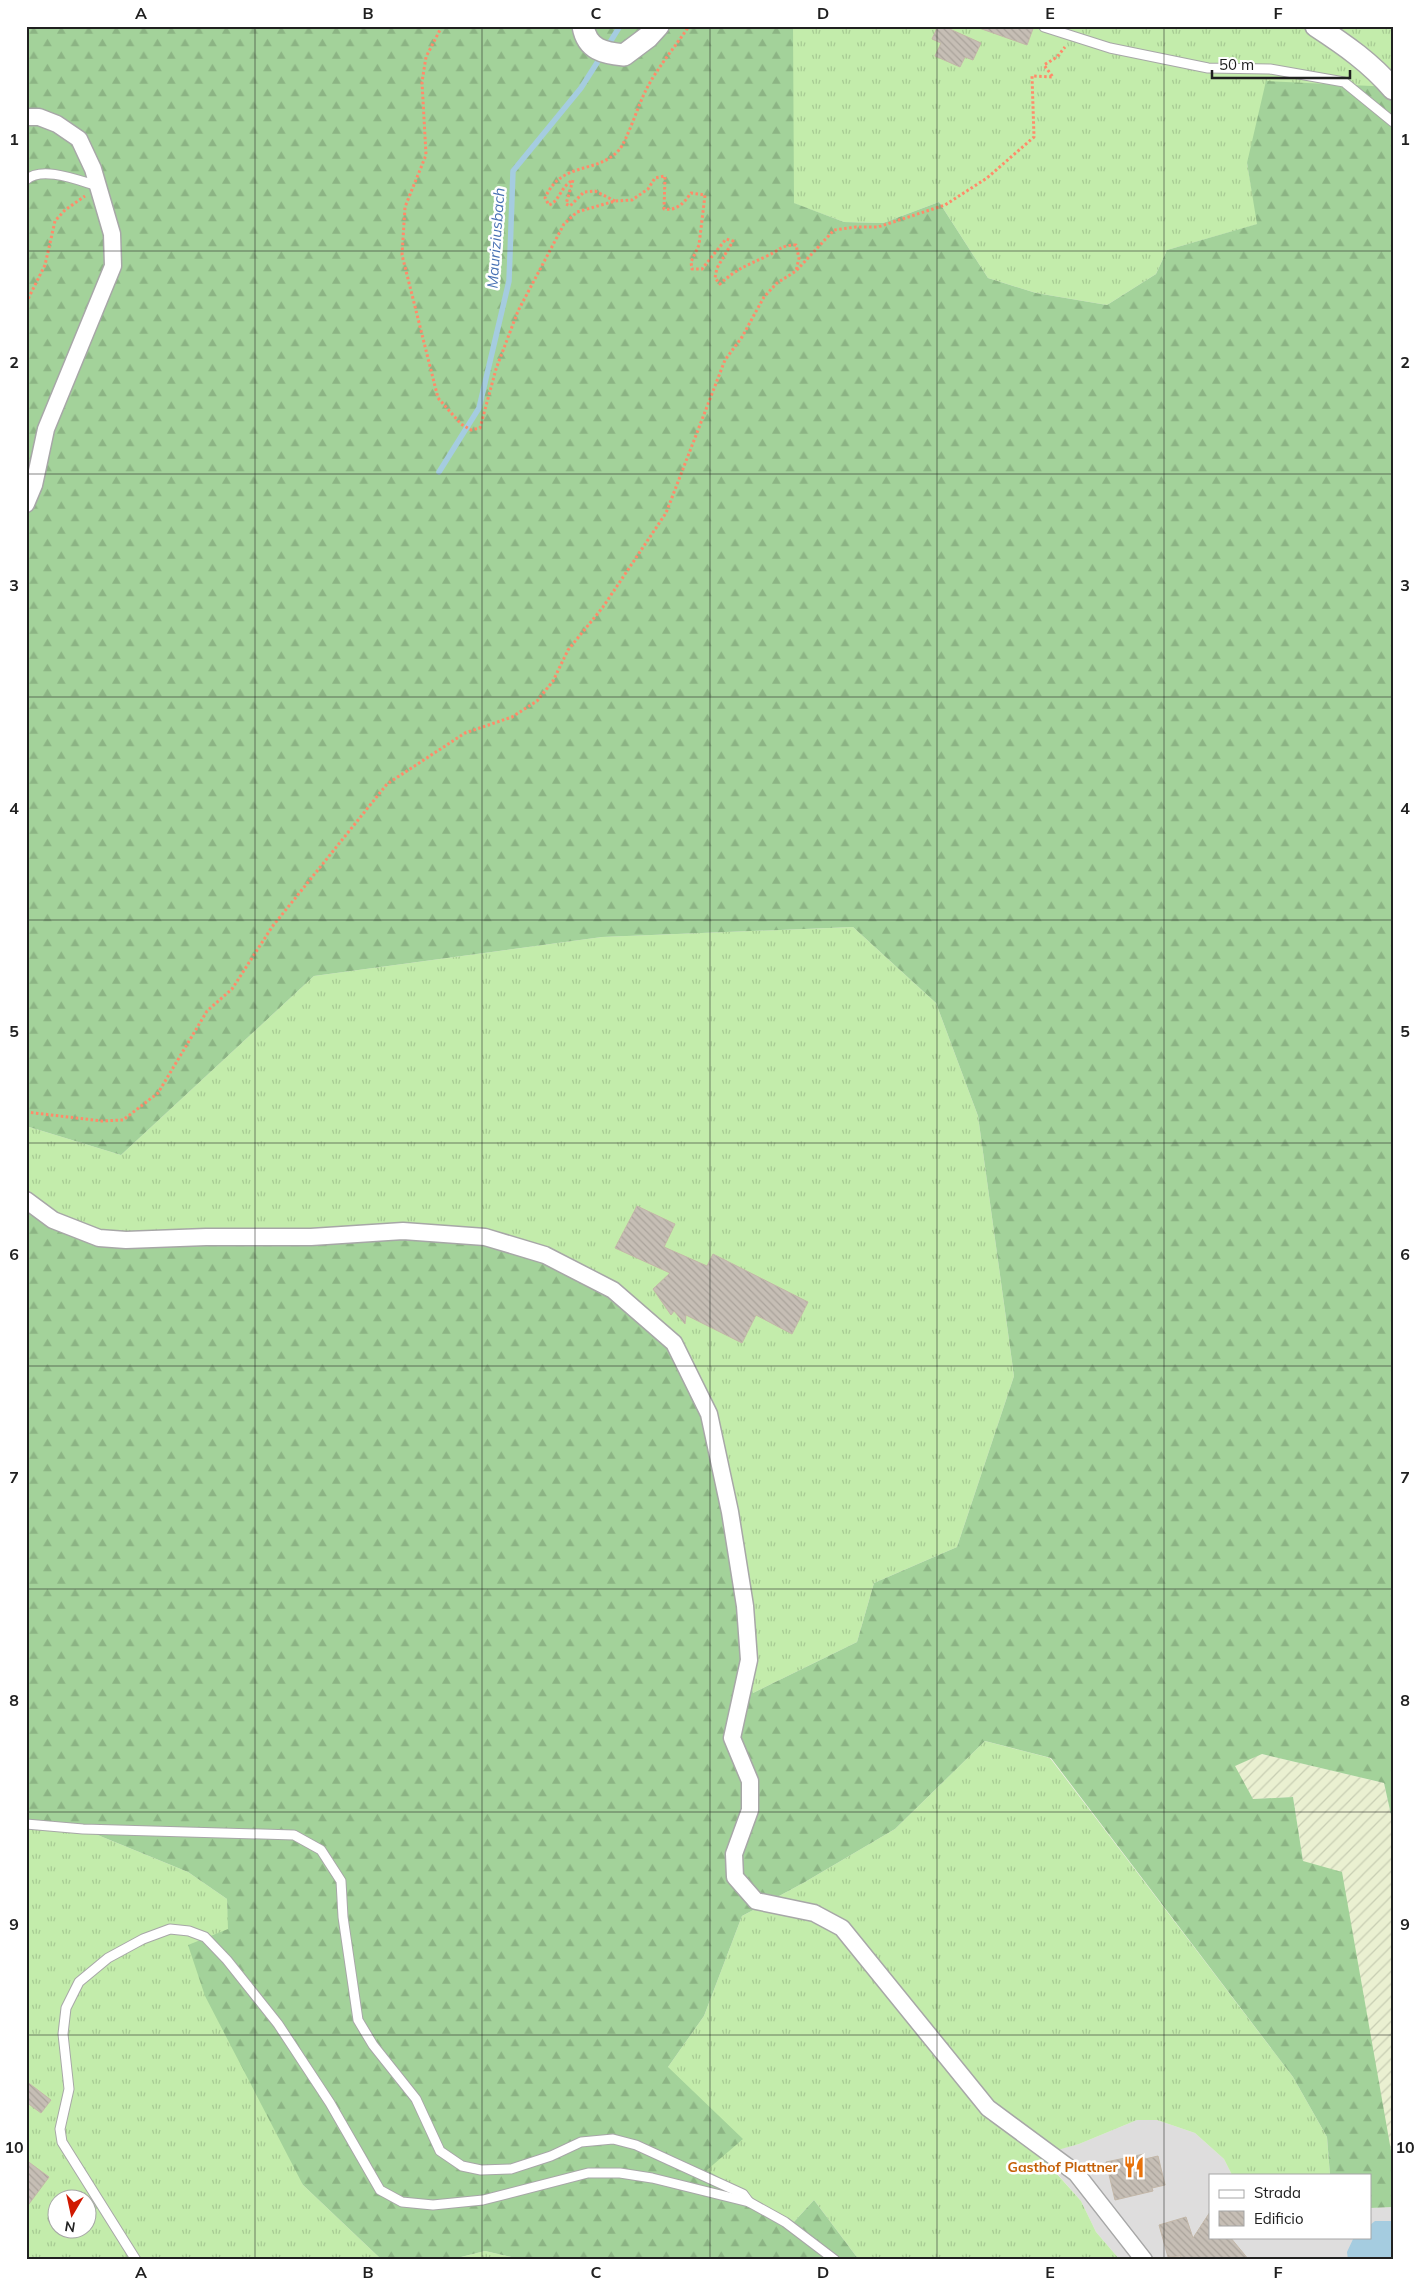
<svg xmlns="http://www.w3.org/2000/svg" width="1419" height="2286" viewBox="0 0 1419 2286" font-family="Mulish,sans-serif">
<defs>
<pattern id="farmland-furrows" width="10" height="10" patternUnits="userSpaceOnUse" patternTransform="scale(1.25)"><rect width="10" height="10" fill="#eaf0d1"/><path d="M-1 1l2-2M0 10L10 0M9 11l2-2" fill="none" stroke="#c8ceb3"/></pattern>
<pattern id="grass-tufts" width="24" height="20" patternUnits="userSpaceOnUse" patternTransform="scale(1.25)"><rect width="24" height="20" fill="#c3ecab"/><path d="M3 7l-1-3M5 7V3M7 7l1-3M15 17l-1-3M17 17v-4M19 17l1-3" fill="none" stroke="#a7ca93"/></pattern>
<pattern id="forest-firs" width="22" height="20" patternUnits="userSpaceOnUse" patternTransform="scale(1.25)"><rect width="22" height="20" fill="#a3d29a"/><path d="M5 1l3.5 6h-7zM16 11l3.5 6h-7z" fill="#8cb484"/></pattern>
<pattern id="building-back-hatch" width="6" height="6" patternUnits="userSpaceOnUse" patternTransform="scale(1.25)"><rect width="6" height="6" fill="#c6beb5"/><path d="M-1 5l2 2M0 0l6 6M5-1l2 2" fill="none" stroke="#aaa39b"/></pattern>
</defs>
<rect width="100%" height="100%" fill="#f1efe6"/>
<polygon fill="#dedddd" points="1137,2120 1157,2120 1195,2133 1224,2159 1232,2175 1210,2175 1210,2237 1370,2237 1370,2208 1393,2207 1393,2260 1120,2260 1096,2232 1081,2201 1040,2154 1079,2144"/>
<polygon fill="url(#farmland-furrows)" points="1261,1754 1384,1783 1393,1824 1393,2162 1303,1861 1293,1797 1253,1799 1234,1766"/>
<g fill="url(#grass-tufts)" fill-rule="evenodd">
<polygon points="793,26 1393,26 1393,87 1247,163 1258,224 1167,250 1156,274 1107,305 1036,293 988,278 939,202 883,223 844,222 793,203"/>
<polygon points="853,927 936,1003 978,1116 1014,1376 957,1547 874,1583 857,1642 753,1693 706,1424 409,1239 112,1247 46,1223 26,1209 26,1126 121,1155 314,976 602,937"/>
<polygon points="985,1741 1050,1758 1293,2077 1327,2137 1330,2175 1232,2175 1224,2159 1195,2133 1157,2120 1137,2120 1079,2144 1040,2155 1081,2201 1096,2232 1120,2260 859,2260 814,2200 793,2223 706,2170 668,2067 704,2016 742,1916 805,1882 895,1829"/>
<path d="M26 1824 83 1829 188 1872 227 1899 229 1929 303 2185 382 2260H26ZM58 2198H88V2228H58Z"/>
<polygon points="485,2251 524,2260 449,2260"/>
</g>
<polygon fill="url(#forest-firs)" points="26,26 793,26 794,203 844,222 883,223 939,202 988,278 1036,293 1107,305 1156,274 1167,250 1257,224 1247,163 1266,81 1393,87 1393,1824 1384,1783 1262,1754 1235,1766 1253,1799 1293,1797 1303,1861 1342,1872 1393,2162 1393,2207 1370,2208 1370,2175 1330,2175 1327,2137 1293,2077 1051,1758 985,1741 895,1829 805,1882 742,1916 704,2016 668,2067 743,2139 707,2170 793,2223 814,2200 859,2260 524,2260 485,2251 449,2260 382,2260 303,2185 205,1996 188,1945 228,1929 227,1899 188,1872 83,1829 26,1824 26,1209 46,1223 112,1247 409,1239 486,1246 552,1265 602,1290 661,1335 706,1424 753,1693 857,1642 874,1583 957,1547 1014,1376 978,1116 936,1003 853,927 602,937 314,976 121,1155 26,1126"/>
<polygon fill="#a5cce0" points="1375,2221 1393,2221 1393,2260 1348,2260 1347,2252 1354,2237 1370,2237 1370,2225"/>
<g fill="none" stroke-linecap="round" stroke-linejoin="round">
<g stroke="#a5cce0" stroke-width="5.5">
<polyline points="607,47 620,26"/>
<polyline points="439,472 479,408 509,281 513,171 581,88 602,55"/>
</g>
</g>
<g fill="url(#building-back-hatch)" stroke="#c3b7a8">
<polygon points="938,26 943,26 981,43 973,60 965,57 960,67 935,56 941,43 932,39"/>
<polygon points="980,26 1034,26 1027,45 979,28"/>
<polygon points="637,1206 675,1224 664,1247 707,1266 713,1254 808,1302 792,1334 756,1315 742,1343 686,1315 685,1324 674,1311 671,1315 653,1289 670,1273 615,1248"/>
<polygon points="26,2081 51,2100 41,2113 26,2102"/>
<polygon points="1144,2154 1145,2159 1158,2156 1165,2185 1152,2188 1153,2191 1115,2200 1106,2162"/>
<polygon points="26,2160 49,2177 26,2208"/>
<polygon points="1210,2212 1210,2237 1230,2237 1249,2260 1178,2260 1181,2256 1168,2257 1159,2225 1186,2217 1193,2238"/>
</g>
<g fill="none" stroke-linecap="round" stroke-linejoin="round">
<g stroke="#a7a7a7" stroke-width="11">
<g id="service">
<polyline points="1044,27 1110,48 1208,68 1270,69 1344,82 1393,122"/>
<path d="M26 180C42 165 80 181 98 186"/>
<polyline points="26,1824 83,1829 294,1835 321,1850 341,1881 343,1917 358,2020 373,2045 416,2099 440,2151 462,2166 481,2170 511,2169 551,2156 581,2142 613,2139 636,2145 743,2194 749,2202"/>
<polyline points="136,2260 62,2142 60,2129 69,2089 63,2034 66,2008 79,1982 108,1958 143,1939 170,1929 189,1931 205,1937 227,1960 278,2024 330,2103 380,2190 402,2202 433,2205 483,2200 588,2173 620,2173 652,2178 749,2202 785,2222 835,2260"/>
</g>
</g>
<g stroke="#a7a7a7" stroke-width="19">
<g id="minor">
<polyline points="26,117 39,117 57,124 79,139 93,169 112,234 113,266 46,429 34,485 26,504"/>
<polyline points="26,1200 53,1220 99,1238 126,1240 206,1237 311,1237 403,1231 485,1237 545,1255 613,1290 674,1343 709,1414 730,1512 745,1606 749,1660 732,1738 750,1781 750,1810 734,1854 735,1877 756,1901 814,1913 842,1928 988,2108 1076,2173 1144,2260"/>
</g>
</g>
<g stroke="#a7a7a7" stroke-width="24">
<g id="tertiary">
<path d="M583 26C587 50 604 53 624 55L648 37 658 26"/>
<path d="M1316 26C1345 45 1371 63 1393 89"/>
</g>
</g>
<g stroke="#ff8b6a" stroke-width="3" stroke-dasharray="2.5 2.5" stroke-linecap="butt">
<path d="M442 26 426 57 422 82 426 155 405 207 402 255 438 398 461 424 471 430 480 428 496 369 518 311 564 224 577 212 615 201 632 200 648 189 655 178 665 176 664 209C677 211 684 203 691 193L705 195 699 245 691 262 692 269H702L726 239 733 241 717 268 715 278 720 284C736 269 748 265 767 256 780 250 781 245 796 245L799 258 796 271"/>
<path d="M615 201 595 191 584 192 570 206 566 204 573 180C560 187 560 201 549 205L545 198C562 160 596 175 619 150 627 141 639 103 646 90 657 68 675 47 689 26"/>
<polyline points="26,303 45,265 55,221 65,210 85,196"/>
<polyline points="26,1112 102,1121 123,1120 158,1093 207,1011 232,989 272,927 387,784 465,733 512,717 537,701 553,681 568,650 603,607 666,513 725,360 742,337 764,297 777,283 796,271 834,230 856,227 878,227 945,205 987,178 1034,137 1032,76 1053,77 1044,65 1057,57 1065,47"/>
</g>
<use href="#service" stroke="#fff" stroke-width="9"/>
<use href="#minor" stroke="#fff" stroke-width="16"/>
<use href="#tertiary" stroke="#fff" stroke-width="21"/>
</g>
<path fill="none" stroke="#202020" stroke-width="1" stroke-opacity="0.55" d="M255 26V2260M482 26V2260M710 26V2260M937 26V2260M1164 26V2260M26 251H1393M26 474H1393M26 697H1393M26 920H1393M26 1143H1393M26 1366H1393M26 1589H1393M26 1812H1393M26 2035H1393"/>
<defs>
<g id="restaurant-bare" transform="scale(1.725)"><path d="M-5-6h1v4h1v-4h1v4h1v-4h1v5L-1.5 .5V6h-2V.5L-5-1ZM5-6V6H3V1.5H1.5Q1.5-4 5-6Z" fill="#e8710a" stroke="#fff" stroke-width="2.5" paint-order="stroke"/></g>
</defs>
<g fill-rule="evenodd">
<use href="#restaurant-bare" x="1134" y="2167"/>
</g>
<g text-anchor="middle" stroke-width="5" stroke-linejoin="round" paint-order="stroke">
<g font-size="14" font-weight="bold" fill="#c56008" stroke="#fff" text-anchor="end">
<text x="1118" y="2172">Gasthof Plattner</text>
</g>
<g font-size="15" font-style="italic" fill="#4871b4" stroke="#fff">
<text transform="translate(496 238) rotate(-86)" y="5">Mauriziusbach</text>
</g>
</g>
<rect width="1419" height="2286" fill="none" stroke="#ffffff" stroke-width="55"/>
<rect x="1209" y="2174" width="162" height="65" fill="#ffffff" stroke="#a6a6a6"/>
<rect x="1219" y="2190" width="25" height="8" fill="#ffffff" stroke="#a6a6a6"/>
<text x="1254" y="2198" font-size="15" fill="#202020">Strada</text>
<rect x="1219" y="2211" width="25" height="15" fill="url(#building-back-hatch)" stroke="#a6a6a6"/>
<text x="1254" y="2224" font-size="15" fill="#202020">Edificio</text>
<g transform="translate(72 2214) rotate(189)"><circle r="24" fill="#ffffff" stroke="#a6a6a6"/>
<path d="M0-4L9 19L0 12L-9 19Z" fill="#d01900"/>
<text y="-8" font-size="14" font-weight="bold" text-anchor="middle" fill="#202020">N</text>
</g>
<path d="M1212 70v8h138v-8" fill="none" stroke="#202020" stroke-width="2.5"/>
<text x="1219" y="70" font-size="15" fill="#202020" stroke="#ffffff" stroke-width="4" paint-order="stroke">50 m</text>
<rect x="28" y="28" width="1364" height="2230" fill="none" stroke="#202020" stroke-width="2"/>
<g font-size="16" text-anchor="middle" font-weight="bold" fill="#202020">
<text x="141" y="19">A</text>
<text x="368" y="19">B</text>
<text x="596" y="19">C</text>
<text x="823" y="19">D</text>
<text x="1050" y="19">E</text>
<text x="1278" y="19">F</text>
<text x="14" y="145">1</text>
<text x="1405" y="145">1</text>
<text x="14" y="368">2</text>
<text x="1405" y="368">2</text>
<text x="14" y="591">3</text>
<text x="1405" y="591">3</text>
<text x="14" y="814">4</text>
<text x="1405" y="814">4</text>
<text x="14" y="1037">5</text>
<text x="1405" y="1037">5</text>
<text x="14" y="1260">6</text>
<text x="1405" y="1260">6</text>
<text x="14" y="1483">7</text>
<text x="1405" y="1483">7</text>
<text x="14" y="1706">8</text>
<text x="1405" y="1706">8</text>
<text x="14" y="1930">9</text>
<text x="1405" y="1930">9</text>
<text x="14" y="2153">10</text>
<text x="1405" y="2153">10</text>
<text x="141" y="2278">A</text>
<text x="368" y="2278">B</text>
<text x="596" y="2278">C</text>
<text x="823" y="2278">D</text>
<text x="1050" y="2278">E</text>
<text x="1278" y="2278">F</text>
</g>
</svg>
